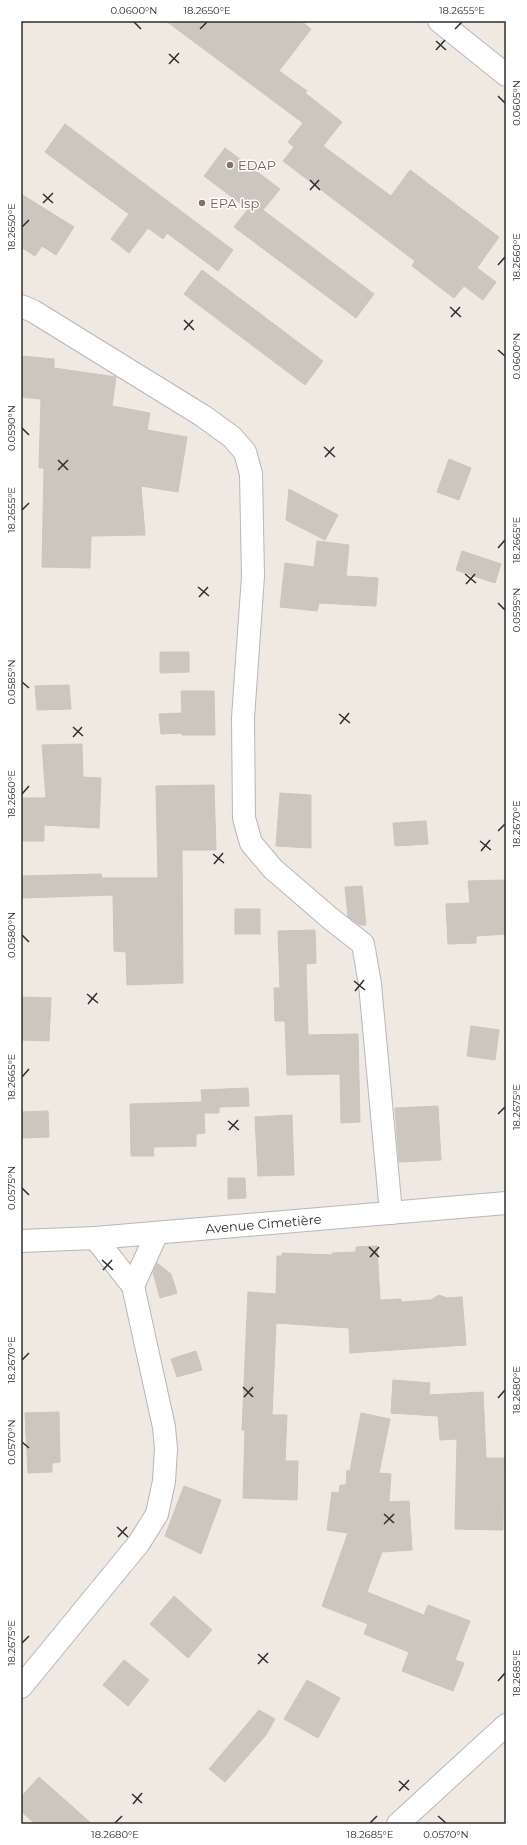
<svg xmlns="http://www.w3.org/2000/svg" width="527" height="1845" viewBox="0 0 527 1845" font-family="Montserrat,sans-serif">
<rect width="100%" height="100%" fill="#efe9e1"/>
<g fill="#cbc7bf" stroke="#cbc5ba">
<polygon points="166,21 301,21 311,29 279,71 307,91 305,93 342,122 323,146 391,196 410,170 499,237 477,268 496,282 483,300 464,286 454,298 412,266 415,261 283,161 294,147 288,142 303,123"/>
<polygon points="65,124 233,250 218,271 167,233 163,239 148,228 129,253 111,239 129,214 45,152"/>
<polygon points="225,148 280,189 263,210 374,294 356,318 234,227 248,209 204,176"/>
<polygon points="21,194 74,227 56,255 42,246 35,256 21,247"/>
<polygon points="202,270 323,361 305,385 184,294"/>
<polygon points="21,356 54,359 54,368 116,377 112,406 150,413 147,430 187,437 178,492 141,486 145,535 91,536 90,568 42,567 44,468 39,468 41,399 21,397"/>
<polygon points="449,459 471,468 459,500 437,492"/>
<polygon points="289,489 338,515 325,540 286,520"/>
<polygon points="317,541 349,545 346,576 378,578 376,606 319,603 317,611 280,607 285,563 314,567"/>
<polygon points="462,551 501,564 495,583 456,570"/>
<polygon points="160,652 189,652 189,672 160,673"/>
<polygon points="69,685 71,709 37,710 35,686"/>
<polygon points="181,691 214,691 215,735 182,735 182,733 161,734 159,714 182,713"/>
<polygon points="82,744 83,777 101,778 99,828 44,825 44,841 21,841 21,798 46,798 42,745"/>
<polygon points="214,785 216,850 182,850 183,983 127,985 126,952 114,951 113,895 21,898 21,876 101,874 102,878 158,878 156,786"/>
<polygon points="280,793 311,795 311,848 276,846"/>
<polygon points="426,821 428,844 395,846 393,823"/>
<polygon points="506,880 506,934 476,936 476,943 448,944 446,904 470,903 468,881"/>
<polygon points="362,886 366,925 360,925 348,917 345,887"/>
<rect x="235" y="909" width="25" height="25"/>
<polygon points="315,930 316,963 306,964 308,1035 358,1034 360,1122 341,1123 340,1074 287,1075 285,1021 275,1021 274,988 280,988 278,931"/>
<polygon points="21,997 51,998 49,1041 21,1040"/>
<polygon points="471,1026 499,1030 495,1060 467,1056"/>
<polygon points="248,1088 249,1106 219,1107 219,1113 204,1113 205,1133 196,1134 196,1146 153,1147 154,1156 131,1156 130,1104 202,1102 201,1090"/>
<polygon points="438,1106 441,1160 399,1162 395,1108"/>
<polygon points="48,1111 49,1137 21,1138 21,1112"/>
<polygon points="292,1115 294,1175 258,1176 255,1117"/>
<polygon points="228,1178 245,1178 246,1198 228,1199"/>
<polygon points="377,1246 380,1300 401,1299 401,1302 431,1300 439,1295 447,1298 462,1297 466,1345 350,1353 349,1328 276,1323 272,1415 287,1415 285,1461 298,1461 297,1500 243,1498 245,1430 242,1430 248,1292 276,1294 277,1256 282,1256 282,1253 332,1255 332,1253 356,1252 356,1247"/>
<polygon points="157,1263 171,1274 177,1293 160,1298 153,1272"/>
<polygon points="196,1351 202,1370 177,1377 171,1359"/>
<polygon points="393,1380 430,1383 429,1395 483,1392 486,1458 504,1458 503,1530 455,1529 457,1439 440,1440 438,1416 391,1413"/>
<polygon points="59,1412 60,1462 52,1463 52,1472 28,1473 25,1413"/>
<polygon points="361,1413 390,1419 379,1473 391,1474 389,1502 409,1501 412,1550 382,1552 367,1592 424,1615 428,1605 470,1621 455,1660 464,1663 453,1691 402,1671 409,1652 364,1634 368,1624 322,1606 348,1533 327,1530 332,1492 339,1493 340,1485 346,1485 347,1470 350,1471"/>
<polygon points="184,1486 221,1500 201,1554 165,1536"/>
<polygon points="174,1596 212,1630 188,1658 150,1624"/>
<polygon points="124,1660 149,1680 128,1706 103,1685"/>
<polygon points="307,1680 340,1698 318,1738 284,1719"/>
<polygon points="259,1710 275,1719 266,1735 225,1782 209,1769"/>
<polygon points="39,1777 92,1824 35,1824 21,1811 21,1797"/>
</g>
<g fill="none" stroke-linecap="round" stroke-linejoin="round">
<g stroke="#b4b7c1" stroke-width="24">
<g id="street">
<polyline points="439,21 506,75"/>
<polyline points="21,306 33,311 203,416 232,437 245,452 251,474 253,576 243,718 244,818 251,843 273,869 331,919 363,944 370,984 391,1213"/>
<path id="s1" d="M21 1241 95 1238 506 1203"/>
<polyline points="133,1286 157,1233"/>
<polyline points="21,1687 139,1543 157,1514 164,1481 166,1449 164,1427 133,1286 95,1238"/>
<polyline points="398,1824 506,1725"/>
</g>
</g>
<use href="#street" stroke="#fff" stroke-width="22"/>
</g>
<path fill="none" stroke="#2e2e2e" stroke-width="1.5" d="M134 22 141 29M200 29 207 22M455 29 462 22M436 41 446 50M436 50 445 40M169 54 179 63M169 64 179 53M498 96 505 103M310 180 320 190M310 190 319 180M43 194 53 203M43 203 53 193M22 227 29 220M498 265 505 257M450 307 461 317M451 317 460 307M184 320 194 330M184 330 193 320M498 350 505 356M22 428 29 435M324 447 335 457M325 457 334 447M58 460 68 470M58 470 68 460M22 510 29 503M498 548 505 540M465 574 476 583M466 584 475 574M198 587 209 596M199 597 208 587M498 603 505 610M22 682 29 688M339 714 350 723M340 724 349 713M73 727 83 736M73 737 82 727M22 794 29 786M498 831 505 824M480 841 491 850M481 851 490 840M213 854 224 863M214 864 223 853M22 935 29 942M354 981 365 990M355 991 364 980M87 994 98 1003M88 1004 97 993M22 1077 29 1069M498 1114 505 1107M228 1121 239 1130M229 1130 238 1120M22 1188 29 1195M369 1247 379 1257M370 1257 379 1247M102 1260 113 1270M103 1270 112 1260M22 1360 29 1353M243 1387 253 1397M244 1397 253 1387M498 1398 505 1390M22 1442 29 1448M384 1514 394 1523M384 1524 394 1514M117 1527 128 1537M118 1537 127 1527M22 1643 29 1636M258 1654 268 1663M258 1664 268 1653M498 1681 505 1673M399 1781 409 1790M399 1791 409 1780M132 1794 142 1803M133 1804 142 1793M438 1816 446 1823M115 1823 122 1816M370 1823 377 1816"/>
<g fill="#8d6e63" stroke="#fff" stroke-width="1.5">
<circle cx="230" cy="165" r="4"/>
<circle cx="202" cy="203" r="4"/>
</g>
<g text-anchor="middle" stroke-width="3" stroke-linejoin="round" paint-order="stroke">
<g font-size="13" fill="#785e54" stroke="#fff" text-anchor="start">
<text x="238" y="170">EDAP</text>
<text x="210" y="208">EPA Isp</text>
</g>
<g font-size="13" fill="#2e2e2e" stroke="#fff">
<text dy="5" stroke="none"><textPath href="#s1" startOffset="243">Avenue Cimetière</textPath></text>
</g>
</g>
<rect width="527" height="1845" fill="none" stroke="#ffffff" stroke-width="44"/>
<rect x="22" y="22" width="483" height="1801" fill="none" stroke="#2e2e2e" stroke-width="1.5"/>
<g font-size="10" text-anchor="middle" fill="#2e2e2e">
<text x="134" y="14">0.0600°N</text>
<text x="207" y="14">18.2650°E</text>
<text x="462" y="14">18.2655°E</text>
<text transform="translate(516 103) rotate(-90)" y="4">0.0605°N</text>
<text transform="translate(11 227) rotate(-90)" y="4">18.2650°E</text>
<text transform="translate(516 257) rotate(-90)" y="4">18.2660°E</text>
<text transform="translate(516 356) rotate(-90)" y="4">0.0600°N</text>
<text transform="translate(11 428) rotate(-90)" y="4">0.0590°N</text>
<text transform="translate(11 510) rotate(-90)" y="4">18.2655°E</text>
<text transform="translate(516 540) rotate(-90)" y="4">18.2665°E</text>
<text transform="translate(516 610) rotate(-90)" y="4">0.0595°N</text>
<text transform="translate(11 682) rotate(-90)" y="4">0.0585°N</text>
<text transform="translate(11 794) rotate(-90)" y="4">18.2660°E</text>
<text transform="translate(516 824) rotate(-90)" y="4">18.2670°E</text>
<text transform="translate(11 935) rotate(-90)" y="4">0.0580°N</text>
<text transform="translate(11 1077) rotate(-90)" y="4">18.2665°E</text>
<text transform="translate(516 1107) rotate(-90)" y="4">18.2675°E</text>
<text transform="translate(11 1188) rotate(-90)" y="4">0.0575°N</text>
<text transform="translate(11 1360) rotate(-90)" y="4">18.2670°E</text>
<text transform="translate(516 1390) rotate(-90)" y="4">18.2680°E</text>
<text transform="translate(11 1442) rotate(-90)" y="4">0.0570°N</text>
<text transform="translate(11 1643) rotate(-90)" y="4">18.2675°E</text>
<text transform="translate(516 1673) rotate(-90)" y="4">18.2685°E</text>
<text x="115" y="1838">18.2680°E</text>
<text x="370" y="1838">18.2685°E</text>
<text x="446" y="1838">0.0570°N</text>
</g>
</svg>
